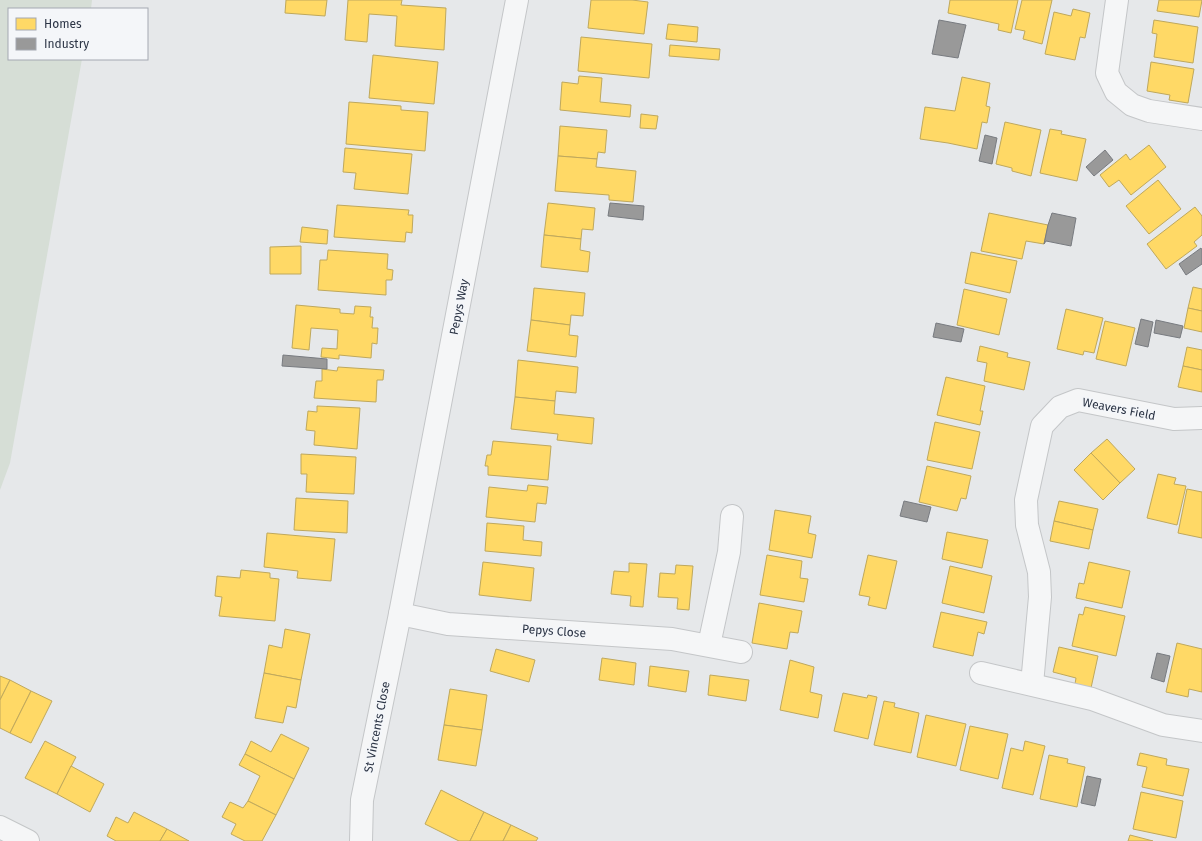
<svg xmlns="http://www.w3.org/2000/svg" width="1202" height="841" viewBox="0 0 1202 841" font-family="'Fira Sans',sans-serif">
<rect width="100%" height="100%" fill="#e6e8ea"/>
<polygon fill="#d6ded6" points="0,0 92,0 91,9 9,9 9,59 82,59 10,463 0,490"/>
<g fill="#ffd966" stroke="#bfa85c">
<polygon points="286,0 327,0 325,16 285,13"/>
<polygon points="348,0 402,0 401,5 446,8 444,50 395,46 397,16 369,14 367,42 345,40"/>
<polygon points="591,0 632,0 648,2 644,34 588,28"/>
<polygon points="950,0 1018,0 1011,33 998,30 999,24 948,13"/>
<polygon points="1022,0 1052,0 1042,44 1023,39 1025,31 1015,29"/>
<polygon points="1159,0 1202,0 1199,17 1157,11"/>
<polygon points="1073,9 1090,13 1085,38 1080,37 1075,60 1045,54 1054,12 1071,16"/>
<polygon points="1154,20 1198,27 1193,63 1154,57 1157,34 1152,33"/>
<polygon points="668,24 698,27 697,42 666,39"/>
<polygon points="581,37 652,44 649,78 578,71"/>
<polygon points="670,45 720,49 719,60 669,56"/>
<polygon points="373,55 438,62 434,104 369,98"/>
<polygon points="1151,62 1194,69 1188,103 1169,100 1170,95 1147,91"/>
<polygon points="579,76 602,78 600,102 631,105 630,117 560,110 562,82 578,84"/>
<polygon points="962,77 990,83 986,106 990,107 987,123 982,122 977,149 948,143 920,139 925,107 955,111"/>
<polygon points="349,102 401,106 401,110 428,112 425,151 346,144"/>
<polygon points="641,114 658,116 656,129 640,128"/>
<polygon points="1005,122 1041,130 1031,176 1012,171 1012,168 996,164"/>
<polygon points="560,126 607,130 605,153 598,152 597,159 558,156"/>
<polygon points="1050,129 1062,131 1061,134 1086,139 1077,181 1040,173"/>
<polygon points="1149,145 1166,167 1131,195 1119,180 1109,187 1100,175 1126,154 1130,160"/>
<polygon points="345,148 412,154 408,194 354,189 356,173 343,172"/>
<polygon points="558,156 597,159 596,167 636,171 633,202 609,200 609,195 555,191"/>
<polygon points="1158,180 1181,209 1149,234 1126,206"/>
<polygon points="548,203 595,208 593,230 582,229 581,239 544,235"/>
<polygon points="337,205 409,210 408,215 413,215 412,233 406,232 405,242 334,237"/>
<polygon points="1195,207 1202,216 1202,235 1194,242 1197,246 1166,269 1147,244"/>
<polygon points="989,213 1048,225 1044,244 1026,241 1022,259 981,251"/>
<polygon points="302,227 328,230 327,244 300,242"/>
<polygon points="544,235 581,239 580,250 590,252 588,272 541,267"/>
<polygon points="301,246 301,274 270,274 270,247"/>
<polygon points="328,250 388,254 387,269 393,270 392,280 386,280 386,295 318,290 320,260 327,260"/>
<polygon points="971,252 1017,261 1010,293 965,283"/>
<polygon points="1193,287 1202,289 1202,311 1188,308"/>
<polygon points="534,288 585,293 583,316 571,315 570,325 531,320"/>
<polygon points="964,289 1007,299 999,335 957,325"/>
<polygon points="296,305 340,309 340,313 354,314 355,306 371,307 370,317 373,317 372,328 378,328 377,344 372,343 371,358 339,355 339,359 321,357 322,348 337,349 338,330 311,328 309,350 292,348"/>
<polygon points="1188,308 1202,311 1202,332 1184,328"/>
<polygon points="1066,309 1103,318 1094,353 1084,351 1083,355 1057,349"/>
<polygon points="531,320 570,325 569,335 578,336 576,357 527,351"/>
<polygon points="1105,321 1135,328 1126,366 1096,359"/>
<polygon points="980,346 1008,353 1007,357 1030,362 1024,390 984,381 987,363 977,361"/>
<polygon points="1187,347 1202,350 1202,370 1183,366"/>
<polygon points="518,360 578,367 576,393 556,391 555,401 515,397"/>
<polygon points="1183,366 1202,370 1202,392 1178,387"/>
<polygon points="338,367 384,370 383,380 377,380 376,402 314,398 316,381 322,381 322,369 337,371"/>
<polygon points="946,377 985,386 980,411 983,411 980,425 937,415"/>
<polygon points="515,397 555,401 554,414 594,418 592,444 557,440 558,434 511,429"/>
<polygon points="317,406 360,408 357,449 314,445 315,431 306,430 308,411 317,412"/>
<polygon points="935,422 980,432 972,469 927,460"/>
<polygon points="1107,439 1135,469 1120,483 1091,453"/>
<polygon points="493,441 551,446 548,480 488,475 488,466 485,466 487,455 491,455"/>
<polygon points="1091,453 1120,483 1103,500 1074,470"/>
<polygon points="301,454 356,457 354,494 306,492 307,474 301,474"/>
<polygon points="927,466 971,476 966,499 961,498 957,511 919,502"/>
<polygon points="1158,474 1176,478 1174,484 1186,486 1177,525 1147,518"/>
<polygon points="528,485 548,487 546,504 537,503 535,522 486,517 489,487 527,491"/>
<polygon points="1187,489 1202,492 1202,538 1178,533"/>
<polygon points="296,498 348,501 347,533 294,530"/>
<polygon points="1059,501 1098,509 1093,530 1054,521"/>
<polygon points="775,510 811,516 808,533 816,535 812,558 769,550"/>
<polygon points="1054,521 1093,530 1089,549 1050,541"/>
<polygon points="487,523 524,526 523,540 542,542 541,556 485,551"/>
<polygon points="947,532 988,540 982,568 942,559"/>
<polygon points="267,533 335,539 331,581 297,578 298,571 264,567"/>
<polygon points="767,555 802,561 800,578 808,579 804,602 760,595"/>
<polygon points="868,555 897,561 886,609 868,605 870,597 859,595"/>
<polygon points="483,562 534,568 531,601 479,595"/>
<polygon points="1089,562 1130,571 1122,608 1076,598 1079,583 1084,584"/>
<polygon points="629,563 647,564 643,607 630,606 631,596 611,594 614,571 629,572"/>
<polygon points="676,565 693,566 689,610 677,609 678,598 658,597 660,573 675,574"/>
<polygon points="950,566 992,576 984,613 942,603"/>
<polygon points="241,570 270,573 270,578 279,579 275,621 219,616 222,597 215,596 217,576 240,578"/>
<polygon points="759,603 802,611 798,633 790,632 787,649 752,643"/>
<polygon points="1085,607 1125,616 1116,656 1072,646 1079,614 1083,615"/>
<polygon points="941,612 987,622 984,634 978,632 973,656 933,647"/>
<polygon points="285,629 310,634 301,680 264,673 269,645 282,648"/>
<polygon points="1177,643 1202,649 1202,692 1189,689 1188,697 1166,692"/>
<polygon points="1059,647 1098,656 1091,688 1075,684 1076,678 1053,672"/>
<polygon points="496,649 535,660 529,682 490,671"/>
<polygon points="602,658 636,663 634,685 599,680"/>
<polygon points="790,660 814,667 810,692 822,695 818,718 780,710"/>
<polygon points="650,666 689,671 686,692 648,686"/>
<polygon points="264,673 301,680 296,708 287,706 283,723 255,718"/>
<polygon points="710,675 749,680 746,701 708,695"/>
<polygon points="0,676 10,680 0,700"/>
<polygon points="10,680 31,691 10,733 0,728 0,700"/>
<polygon points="450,689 487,695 482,730 444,725"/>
<polygon points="31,691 52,701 31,743 10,733"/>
<polygon points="843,693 867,698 868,695 877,697 868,739 834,731"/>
<polygon points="884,701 895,703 894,707 919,713 911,753 874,745"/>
<polygon points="926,715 966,724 956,766 917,757"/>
<polygon points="444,725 482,730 476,766 438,760"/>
<polygon points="970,726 1008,734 998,779 960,770"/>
<polygon points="281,734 309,748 294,779 245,754 251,741 271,752"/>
<polygon points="45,741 76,757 57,794 25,778"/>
<polygon points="1025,741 1045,746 1033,795 1002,788 1011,748 1023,751"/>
<polygon points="1140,753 1167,759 1166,765 1189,769 1183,796 1142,787 1147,767 1137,765"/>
<polygon points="245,754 294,779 276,815 248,801 260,776 239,765"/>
<polygon points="1049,755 1068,759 1067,763 1085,767 1077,807 1040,799"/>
<polygon points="71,766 104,784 90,812 57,794"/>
<polygon points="441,790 484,812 470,841 459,841 425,824"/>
<polygon points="1141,792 1183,801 1176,838 1133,829"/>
<polygon points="248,801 276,815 262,841 245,841 231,834 236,824 222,817 230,802 243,808"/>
<polygon points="134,812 167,829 160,841 116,841 107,836 116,817 128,823"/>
<polygon points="484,812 511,825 503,841 470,841"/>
<polygon points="511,825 538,838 536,841 503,841"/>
<polygon points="167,829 189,841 160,841"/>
<polygon points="1130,835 1153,841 1128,841"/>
</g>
<g fill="#999" stroke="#787b80">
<polygon points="939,20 966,25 958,58 932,54"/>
<polygon points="985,135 997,138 992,164 979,161"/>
<polygon points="1105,150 1113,160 1094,176 1086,167"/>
<polygon points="610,203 644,206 643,220 608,216"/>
<polygon points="1052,213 1076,218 1071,246 1046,241 1044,244 1048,225"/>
<polygon points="1201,248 1202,250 1202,264 1186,275 1179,264"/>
<polygon points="1141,319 1153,322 1148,347 1135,344"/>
<polygon points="1156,320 1183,326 1180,338 1154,333"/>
<polygon points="936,323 964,329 961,342 933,337"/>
<polygon points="283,355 327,359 327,369 282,366"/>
<polygon points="904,501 931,507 927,522 900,516"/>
<polygon points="1157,653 1170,656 1164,682 1151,678"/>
<polygon points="1087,776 1101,779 1095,806 1081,803"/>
</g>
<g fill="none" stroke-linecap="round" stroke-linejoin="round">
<g stroke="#c4c6c8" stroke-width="24">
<g id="street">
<polyline points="1117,0 1107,73 1116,92 1132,105 1149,111 1202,119"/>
<polyline points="400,614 448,624 672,639 741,652"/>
<polyline points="709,645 729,552 732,516"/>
<polyline points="981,673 1092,699 1163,725 1202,731"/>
<polyline points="1032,684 1040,597 1039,572 1027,525 1026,500 1042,426 1060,407 1078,400 1174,419 1202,418"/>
<polyline points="0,827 28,841"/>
<polyline points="361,841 362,800 400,614 517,0"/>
</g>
</g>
<use href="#street" stroke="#f5f6f7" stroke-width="22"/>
</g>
<g text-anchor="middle" stroke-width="4" stroke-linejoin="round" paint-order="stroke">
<g font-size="12" fill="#2b3445" stroke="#f4f6f9">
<text transform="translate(459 307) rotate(-79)" y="4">Pepys Way</text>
<text transform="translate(1119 409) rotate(11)" y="4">Weavers Field</text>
<text transform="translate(554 631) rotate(4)" y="4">Pepys Close</text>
<text transform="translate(377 727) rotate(-79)" y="4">St Vincents Close</text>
</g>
</g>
<rect x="8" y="8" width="140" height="52" fill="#f4f6f9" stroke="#a4a8b1"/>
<rect x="16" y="18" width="20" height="12" fill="#ffd966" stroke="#a4a8b1"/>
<text x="44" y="28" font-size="12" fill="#2b3445">Homes</text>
<rect x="16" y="38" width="20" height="12" fill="#999999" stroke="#a4a8b1"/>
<text x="44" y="48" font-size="12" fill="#2b3445">Industry</text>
</svg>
